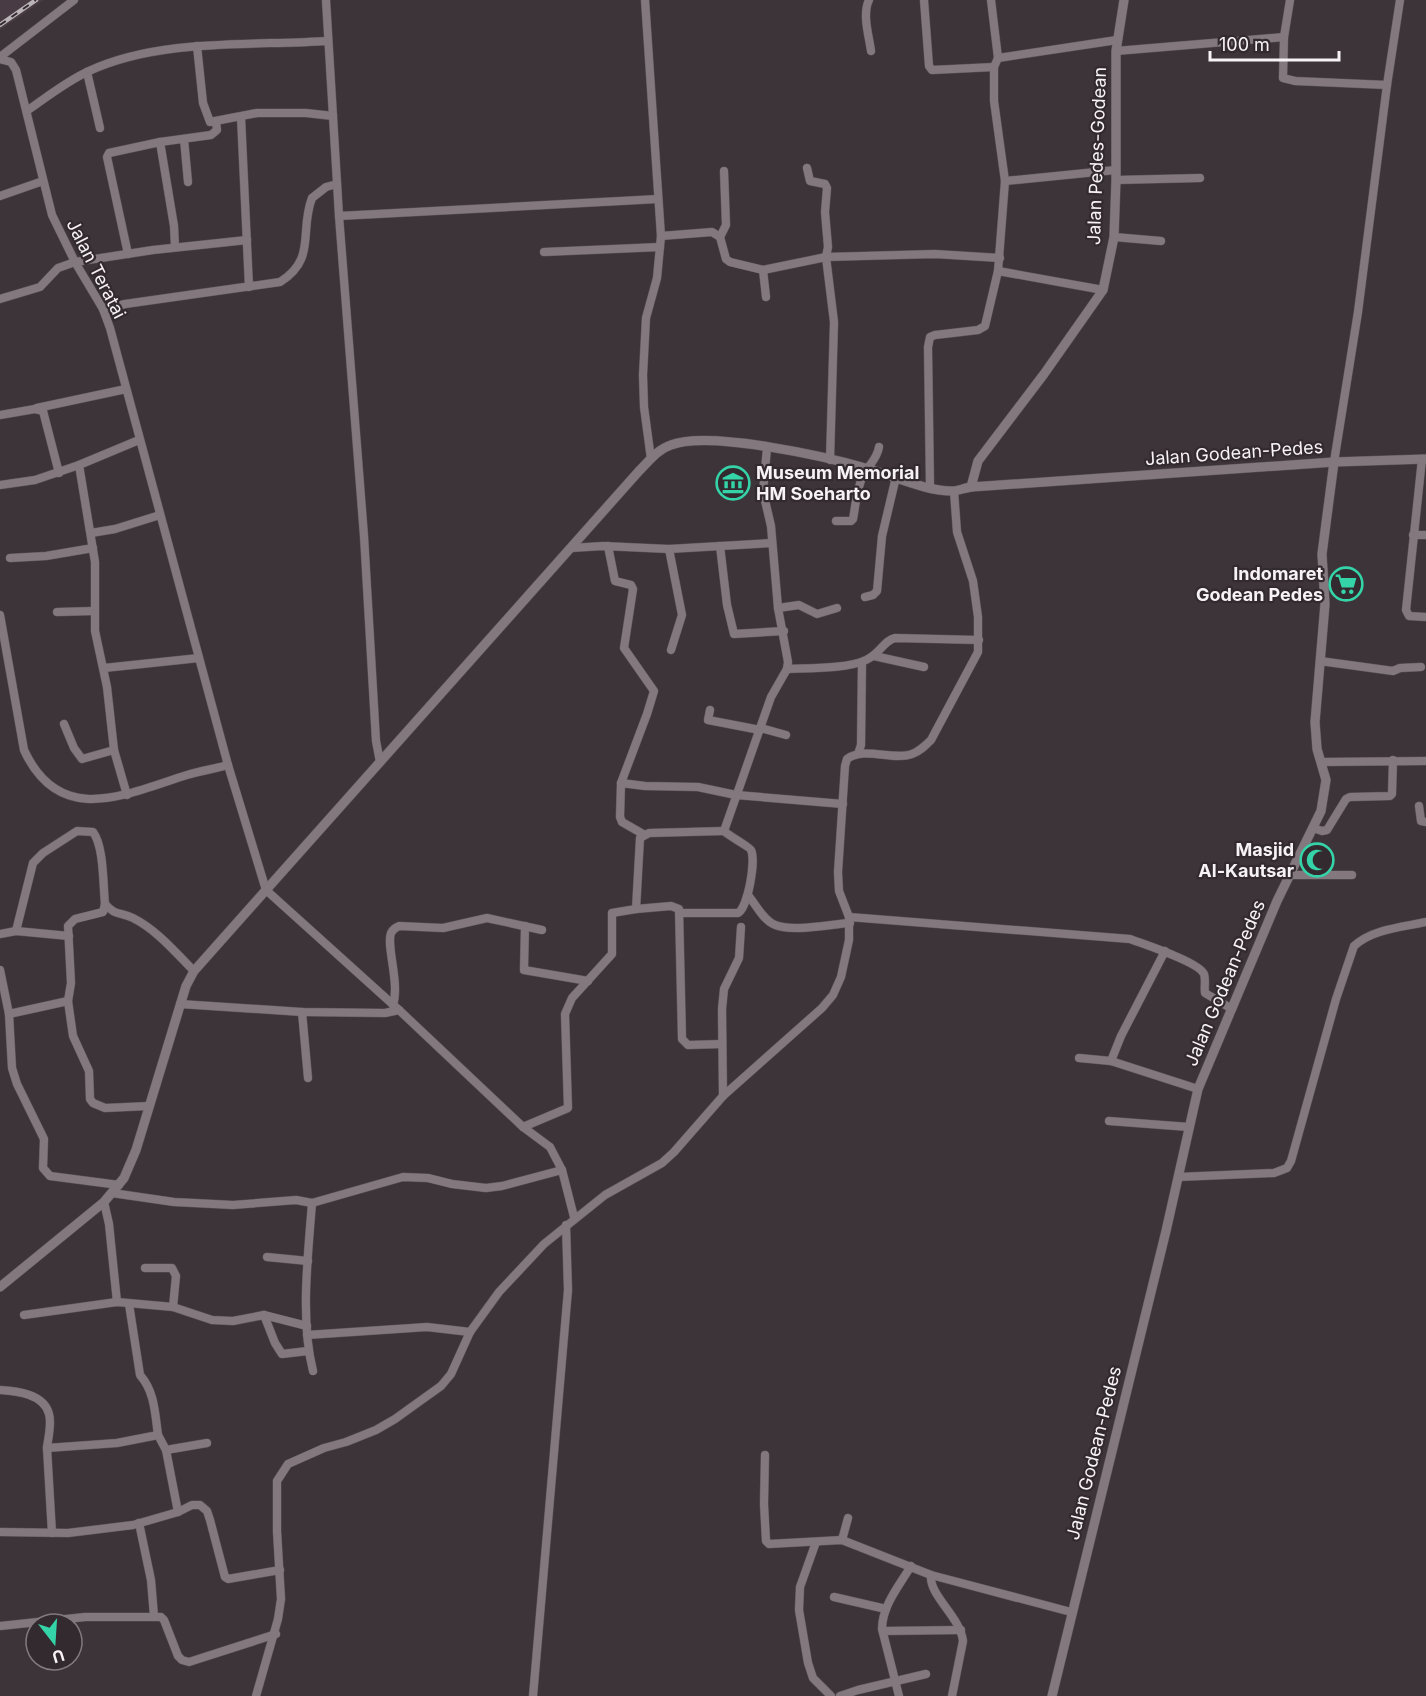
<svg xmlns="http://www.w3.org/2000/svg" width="1426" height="1696" viewBox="0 0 1426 1696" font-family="Inter,sans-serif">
<rect width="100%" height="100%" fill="#3d3439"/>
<polygon fill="#493b44" points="0,0 44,0 0,30"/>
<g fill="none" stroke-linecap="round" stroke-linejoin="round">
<g stroke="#5b5458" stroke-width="9">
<g id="minor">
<polyline points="326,0 339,216 364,536 376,741 380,762"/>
<polyline points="645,0 661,236 657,278 646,318 643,375 644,407 651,459"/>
<path d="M869 0C862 14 869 36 871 51"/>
<polyline points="924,0 929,66 932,70 994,67"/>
<polyline points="991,0 998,58 994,67 994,101 1005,181 998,271 1103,290"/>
<polyline points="1290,0 1284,37 1283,78 1295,81 1387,85"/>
<polyline points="197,46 203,103 210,122 257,113 306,113 333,116"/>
<polyline points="1116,51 1284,37"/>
<polyline points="0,57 74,0"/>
<polyline points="998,58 1117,40"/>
<polyline points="0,59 11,62 16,70 52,215 75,262 103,309 110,328 228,765 266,890 399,1010 523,1127 550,1147 562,1170 574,1217"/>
<polyline points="87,72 100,128"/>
<path d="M28 110C47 97 67 81 89 71 160 38 251 46 328 41"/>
<polyline points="241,117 249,287"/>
<polyline points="184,139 188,182"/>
<polyline points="160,142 174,226 175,247"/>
<polyline points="807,168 810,181 825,184 827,188 825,212 828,247 826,257 834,322 830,460"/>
<polyline points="1116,180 1200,178"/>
<polyline points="1005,181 1116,170"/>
<polyline points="0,196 43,181"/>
<polyline points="339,216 658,199"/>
<polyline points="661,236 712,232 720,237 726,259 730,262 763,270 826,257 935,254 1000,258"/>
<polyline points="720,237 726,225 724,171"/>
<polyline points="1114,237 1161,241"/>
<polyline points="544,252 660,247"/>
<polyline points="128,254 107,157 109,153 160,142 211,135 217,130 216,122"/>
<polyline points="763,270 766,297"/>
<polyline points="0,299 40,287 58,268 75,262 153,250 247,240"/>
<path d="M103 309 125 304 280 282C317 259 299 231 312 198L326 187 337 184"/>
<polyline points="37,408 126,389"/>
<polyline points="0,415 35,409 43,411 59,473"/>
<polyline points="1422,459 1406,610 1409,616 1426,617"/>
<polyline points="1334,462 1358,312 1387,85 1400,0"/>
<polyline points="0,485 35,480 79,465"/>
<polyline points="930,487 928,347 930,337 935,335 978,330 985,326 998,271"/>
<path d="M836 521H851L853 519C856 504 856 490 863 476 868 465 877 460 879 447"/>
<polyline points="91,533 115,529 160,515"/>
<polyline points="1413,535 1426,535"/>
<polyline points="608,546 615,581 631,585 633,589 624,648 654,691 647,714 621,783"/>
<polyline points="720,546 727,605 734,634 784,631"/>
<polyline points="571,548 603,546 669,549 772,543"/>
<polyline points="669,549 682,615 671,650"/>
<polyline points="10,558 46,556 93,548"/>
<polyline points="865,597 873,595 877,591 882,536 896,477"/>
<polyline points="778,608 799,605 817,614 837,608"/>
<polyline points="57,612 94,611"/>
<path d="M0 615 24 750C60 828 126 794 187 775 200 771 214 769 228 765"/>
<polyline points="874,656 924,667"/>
<polyline points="1320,661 1393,671 1400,668 1421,667"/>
<polyline points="104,668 199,658"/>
<path d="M787 669C808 668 848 669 866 660 881 653 883 641 895 638L979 640"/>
<polyline points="710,710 708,720 760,730"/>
<polyline points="64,724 74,748 82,759 114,750"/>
<polyline points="761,728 786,735"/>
<polyline points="858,754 861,745 862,662"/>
<polyline points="1321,762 1426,761"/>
<polyline points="127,795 114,750 107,687 95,631 95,562 79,465 139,440"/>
<polyline points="1419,806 1421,821 1426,822"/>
<polyline points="1313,828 1322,831 1327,830 1346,799 1350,797 1390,796 1392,794 1393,760"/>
<polyline points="643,834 622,822 620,817 621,783 645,786 698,787 736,795 843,804"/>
<polyline points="1289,875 1352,875"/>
<path d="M748 895C756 905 762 918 773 924 790 933 831 924 850 923"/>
<path d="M105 904C115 916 121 912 133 918 157 930 176 953 194 971"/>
<polyline points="636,909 671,906 679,909 682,1039 688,1045 722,1044"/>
<path d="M681 913H738C748 907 756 861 751 850 750 847 729 836 724 831L771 697 787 669 788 662 778 608 771 526 763 492 767 448"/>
<path d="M849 917 1130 939C1143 944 1199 962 1204 974 1206 980 1204 987 1205 993L1232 1009"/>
<polyline points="525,926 524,970 588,981"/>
<path d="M16 931 33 863 43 853 77 831 93 832C104 846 103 885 105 904L103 912 75 919 68 926 71 983 68 1001 73 1036 89 1071 90 1099 93 1103 105 1108 149 1106"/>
<polyline points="0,934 16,931 69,936"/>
<polyline points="0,970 9,1014 12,1068 17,1084 44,1139 43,1168 50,1176 119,1185"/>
<polyline points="180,1004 302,1012 385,1013 399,1010"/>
<path d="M393 1005C400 983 386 946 391 933 393 929 395 928 399 926L443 928 487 918 542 930"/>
<polyline points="302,1012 308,1078"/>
<polyline points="9,1014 68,1001"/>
<polyline points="1079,1058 1111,1061 1198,1089"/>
<polyline points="1111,1061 1121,1036 1165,951"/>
<polyline points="723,1096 722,1009 724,989 739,958 741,927"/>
<polyline points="1109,1121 1189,1127"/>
<polyline points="523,1127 568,1108 565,1014 572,998 612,954 612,913 636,909 640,838 649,833 724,831"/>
<path d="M1178 1177 1274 1173 1287 1168 1291 1161 1336 999 1354 946C1372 929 1403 927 1426 922"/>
<polyline points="112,1193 174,1202 233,1205 296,1200 312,1203 403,1177 428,1178 452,1184 486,1188 502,1186 562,1170"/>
<polyline points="104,1202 109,1224 117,1302"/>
<path d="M312 1203C308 1256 300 1320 313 1371"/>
<polyline points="267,1257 308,1261"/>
<polyline points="145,1268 172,1268 176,1276 173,1307"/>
<polyline points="24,1315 117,1302 173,1307 212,1320 233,1321 264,1315 307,1326"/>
<polyline points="264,1315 275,1343 282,1354 308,1351"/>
<polyline points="307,1335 427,1327 470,1332"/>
<path d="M0 1390C17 1391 44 1394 49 1414 52 1424 48 1438 47 1448"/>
<polyline points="158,1435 166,1450 178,1512"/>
<polyline points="166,1450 207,1443"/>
<path d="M765 1455 764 1504 766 1541 769 1544 842 1540 931 1575C929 1596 960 1616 963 1641L952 1696"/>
<polyline points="139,1523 151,1580 154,1616"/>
<polyline points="0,1532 68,1533 133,1525 178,1512 192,1505 200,1505 207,1511 210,1520 225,1577 228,1579 280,1570"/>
<path d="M52 1533 47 1448 117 1443 158 1435C155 1414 155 1392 140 1375L129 1304"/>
<polyline points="842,1540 848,1518"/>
<polyline points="816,1542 800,1587 799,1610 808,1663 813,1678 831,1696"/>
<polyline points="931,1575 1071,1612"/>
<polyline points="834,1597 886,1609"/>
<polyline points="0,1626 85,1617 161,1617 164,1620 178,1656 182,1660 189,1662 276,1634"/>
<polyline points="883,1631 961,1630"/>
<path d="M256 1696 278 1619 281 1599 277 1531V1481L288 1464 324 1448 346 1442 376 1430 395 1419 441 1386 451 1374 470 1332 499 1292 544 1244 605 1195 662 1163 674 1152 723 1096 822 1008 833 995 841 977 849 940V917L839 891 838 872 845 766 847 759C864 746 893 761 912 754 920 751 925 746 931 740L978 652V617L973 581 957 532 954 491"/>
<polyline points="533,1696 568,1290 566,1225"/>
<polyline points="840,1696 858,1690 926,1674"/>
<path d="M899 1696 882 1629C882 1606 899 1586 911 1566"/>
</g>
</g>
<g stroke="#5b5458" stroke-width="10">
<g id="tertiary">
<polyline points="971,487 978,461 1044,374 1103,290 1114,237 1116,180 1116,51 1124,0"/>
<path d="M0 1287 104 1202 124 1178 136 1150 186 986 194 971 639 471C649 461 658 449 671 445 709 430 828 457 869 469 894 476 928 492 954 491 959 490 966 488 971 487L1334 462 1426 459"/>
<polyline points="1052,1696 1166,1231 1198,1089 1277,901 1321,811 1326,780 1317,749 1315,722 1325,604 1322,554 1334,462"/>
</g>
</g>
<use href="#minor" stroke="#82787e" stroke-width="8"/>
<use href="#tertiary" stroke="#82787e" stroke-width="9"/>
<g stroke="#bab4b8" stroke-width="4.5">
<polyline id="rail" points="0,25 36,0"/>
</g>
<use href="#rail" stroke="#332a2f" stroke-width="2" stroke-dasharray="7" stroke-linecap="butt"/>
</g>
<defs>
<g id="museum-ring" transform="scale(1.725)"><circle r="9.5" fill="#332a2f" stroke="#34d4a8" stroke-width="1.5"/><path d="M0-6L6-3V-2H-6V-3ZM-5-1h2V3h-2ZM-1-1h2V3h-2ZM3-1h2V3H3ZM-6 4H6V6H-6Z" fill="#34d4a8"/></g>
<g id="supermarket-ring" transform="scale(1.725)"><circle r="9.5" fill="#332a2f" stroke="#34d4a8" stroke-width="1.5"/><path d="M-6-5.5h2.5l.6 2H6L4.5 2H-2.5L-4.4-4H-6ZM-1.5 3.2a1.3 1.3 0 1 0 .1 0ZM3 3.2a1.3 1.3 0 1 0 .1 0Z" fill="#34d4a8"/></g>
<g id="mosque-ring" transform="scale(1.725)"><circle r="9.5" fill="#332a2f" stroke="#34d4a8" stroke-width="1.5"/><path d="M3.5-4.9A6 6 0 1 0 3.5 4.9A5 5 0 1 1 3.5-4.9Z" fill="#34d4a8"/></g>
</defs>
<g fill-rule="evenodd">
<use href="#museum-ring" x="733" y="483"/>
<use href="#supermarket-ring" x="1346" y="584"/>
<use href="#mosque-ring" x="1317" y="860"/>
</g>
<g text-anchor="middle" stroke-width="4.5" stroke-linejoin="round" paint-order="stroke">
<g font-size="18" fill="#f7f2f5" stroke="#332a2f">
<text transform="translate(1097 156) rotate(-88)" y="6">Jalan Pedes-Godean</text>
<text transform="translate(96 269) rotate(63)" y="6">Jalan Teratai</text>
<text transform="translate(1234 453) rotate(-4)" y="6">Jalan Godean-Pedes</text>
<text transform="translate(1225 983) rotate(-67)" y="6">Jalan Godean-Pedes</text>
<text transform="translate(1094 1453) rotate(-76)" y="6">Jalan Godean-Pedes</text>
</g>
<g font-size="18" font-weight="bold" fill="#f7f2f5" stroke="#332a2f" text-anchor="end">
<text x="756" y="479" text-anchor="start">Museum Memorial<tspan x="756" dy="21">HM Soeharto</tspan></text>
<text x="1323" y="580">Indomaret<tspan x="1323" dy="21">Godean Pedes</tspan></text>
<text x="1294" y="856">Masjid<tspan x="1294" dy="21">Al-Kautsar</tspan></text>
</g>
</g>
<g transform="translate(54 1642) rotate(163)"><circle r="28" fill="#332a2f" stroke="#817a7e" stroke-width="1.5"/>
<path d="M0-4.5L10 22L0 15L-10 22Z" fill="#34d4a8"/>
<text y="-9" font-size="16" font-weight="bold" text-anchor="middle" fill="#f7f2f5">U</text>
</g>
<path d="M1210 51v9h129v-9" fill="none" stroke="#f7f2f5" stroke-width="3"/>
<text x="1219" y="51" font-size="18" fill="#f7f2f5" stroke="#332a2f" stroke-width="4.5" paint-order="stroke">100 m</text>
</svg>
